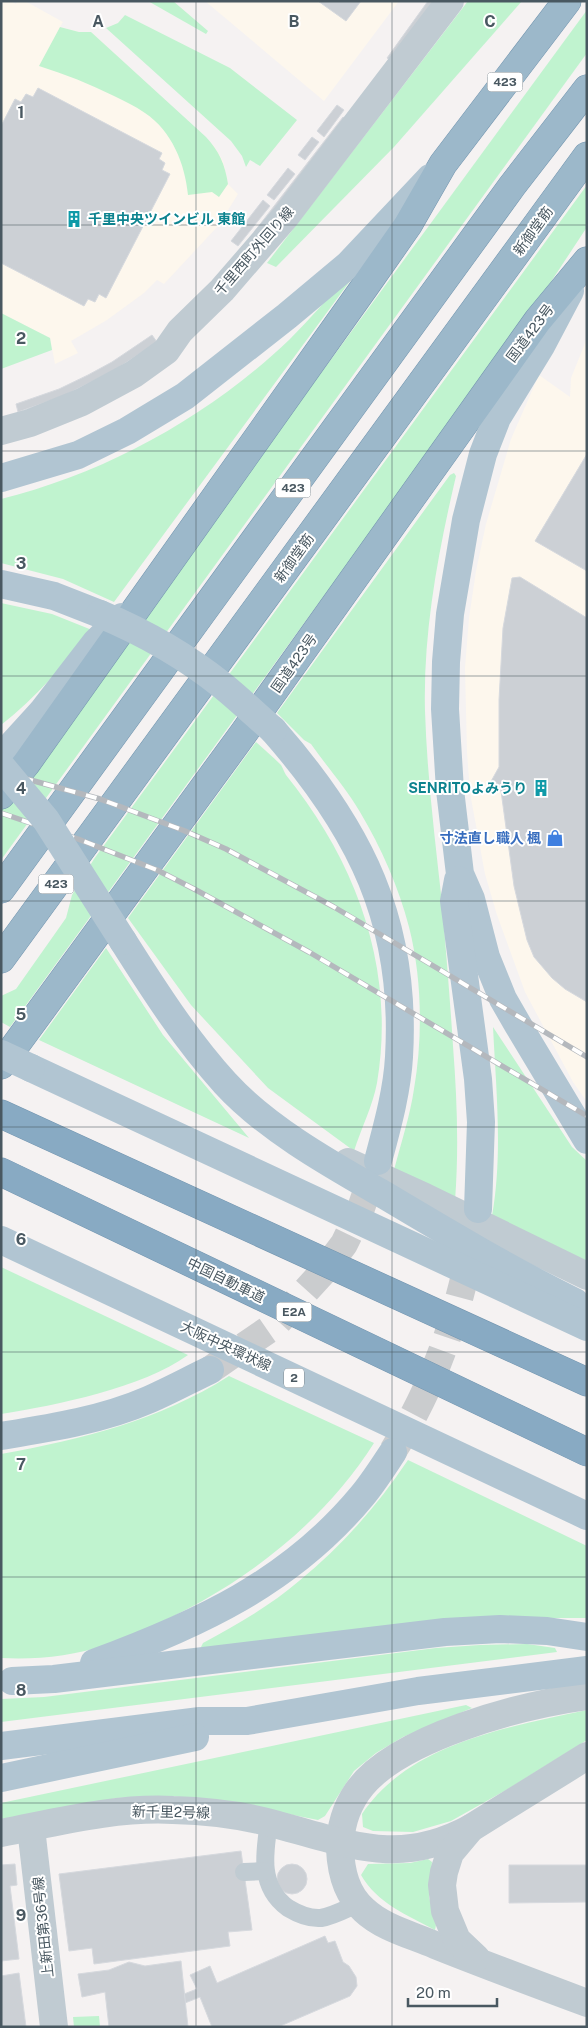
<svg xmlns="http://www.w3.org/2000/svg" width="588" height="2028" viewBox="0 0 588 2028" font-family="'Public Sans','Noto Sans JP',sans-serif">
<rect width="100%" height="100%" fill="#f5f2f2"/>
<g fill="#fdf7ed">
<polygon points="1,1 11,1 16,4 17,1 25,1 63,22 60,27 79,32 91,32 214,146 223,161 228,184 238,194 219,225 164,284 157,280 144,293 107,320 71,341 78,353 55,364 50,338 1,313"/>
<polygon points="205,1 399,1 324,101"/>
<polygon points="587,336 587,1102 573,1082 525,992 497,915 485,874 470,793 467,752 465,668 469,618 476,571 486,524 511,439 539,375 570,397 571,378 584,346"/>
</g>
<g fill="#c0f3cf">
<polygon points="148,1 173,1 208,31 206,34"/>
<polygon points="468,1 522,1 394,147 276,267 267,263"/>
<polygon points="587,10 587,53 1,860 1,810"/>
<polygon points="125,15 230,68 297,120 260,166 250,160 246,167 242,156 231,141 106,28 118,23"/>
<path d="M60 27 79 32H91L206 137C219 151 225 164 228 184L219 197 212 192 188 195C185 164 172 131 145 113 135 106 124 101 114 96 90 84 65 74 39 66Z"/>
<polygon points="587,185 587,227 535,306 10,1027 1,1022 1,996 16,989 66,918 72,895 94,859"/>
<path d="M348 274 353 277 114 602 63 579 1 563V499C107 473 211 415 290 339 311 318 330 296 348 274Z"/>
<polygon points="1,313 50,338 52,350 1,369"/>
<path d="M454 473 456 476C438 553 423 632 425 711 427 775 435 840 442 903 446 951 450 999 453 1046 457 1098 459 1149 455 1201L394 1170C401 1143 410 1116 414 1089 423 1037 422 978 409 927 399 888 381 847 360 812 346 788 327 767 311 744L304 740 277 713 450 475Z"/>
<path d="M1 603 52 614 92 630C64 664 36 698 1 725Z"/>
<path d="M256 742C264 749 273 757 281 765 283 768 284 772 286 775 357 863 396 969 377 1083 373 1105 361 1129 354 1151L268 1088 191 1005 128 918Z"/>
<polygon points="106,948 163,1035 249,1138 39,1040"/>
<path d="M493 1027 572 1147 587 1161V1261L492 1216C503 1154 496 1089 493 1027Z"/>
<path d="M1 1267 188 1355C142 1388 57 1405 1 1414Z"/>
<path d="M229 1376 374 1443C321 1527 235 1591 145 1629 132 1635 119 1641 106 1645 73 1656 36 1660 1 1658V1454C83 1439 158 1421 229 1376Z"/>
<path d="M408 1460 587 1546V1618H549L204 1649 201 1647 203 1643C236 1625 270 1606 299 1581 342 1546 377 1506 408 1460Z"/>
<polygon points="527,1644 555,1648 557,1652 1,1722 1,1699 44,1697 436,1648 480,1645"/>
<polygon points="466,1705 472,1708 403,1737 376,1753 354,1771 325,1816 318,1820 218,1800 169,1796 117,1798 1,1820 1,1803"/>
<path d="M587 1710V1740L508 1789 451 1821 413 1832 373 1831 363 1827 362 1814C409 1743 509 1727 587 1710Z"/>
<path d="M428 1859 432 1862 429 1897 436 1925 435 1930C407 1915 377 1903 361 1875L368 1864 410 1863Z"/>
<polygon points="99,2016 100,2027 74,2027 73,2017"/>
</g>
<g fill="#ccd0d5" stroke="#d6d9de">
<polygon points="318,1 361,1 346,21"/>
<polygon points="428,1 439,1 395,63 387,58"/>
<polygon points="38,88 162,153 159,159 165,163 162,170 170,174 106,298 99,294 95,302 88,299 84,306 1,263 1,126 15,99 21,102 26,94 33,97"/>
<polygon points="337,105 344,110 324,137 317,131"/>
<polygon points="343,117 350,122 260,237 254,232"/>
<polygon points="312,137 319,142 305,160 298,155"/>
<polygon points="288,168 295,174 274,200 267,195"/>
<polygon points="263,200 270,206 238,246 231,241"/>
<polygon points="152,335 157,342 115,370 63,396 18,412 16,404 59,389 88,375 112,362"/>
<polygon points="587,454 587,571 535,541"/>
<polygon points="520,577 587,618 587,1002 565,989 552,978 534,957 527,940 514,886 501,791 489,785 499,767 499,700 503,628 512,578"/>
<polygon points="241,1851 252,1930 228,1932 230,1946 94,1964 92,1948 69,1951 59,1874"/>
<circle cx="292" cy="1879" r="15"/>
<polygon points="15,1864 17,1885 10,1886 19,1959 1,1961 1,1865"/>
<polygon points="509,1865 587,1865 587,1902 509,1903"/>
<polygon points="325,1936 328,1943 335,1941 343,1962 349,1966 356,1977 357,1986 350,1996 278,2027 212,2027 200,1997 185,2003 184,1994 197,1989 190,1975 210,1966 217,1983"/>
<polygon points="181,1961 188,2027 109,2027 105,1992 82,1997 78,1974 109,1970 129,1962 145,1966"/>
<polygon points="19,1973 26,2027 1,2027 1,1976"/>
</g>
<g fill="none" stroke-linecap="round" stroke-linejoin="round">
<g stroke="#caccce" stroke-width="28" stroke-dasharray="28 14" stroke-linecap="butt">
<polyline points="210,1370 275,1325 322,1273 344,1244 360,1211 376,1165"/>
<path d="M393 1451C433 1387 456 1322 471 1248"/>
</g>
<g stroke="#7395af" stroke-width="29">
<g id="trunk">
<polyline points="1,795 26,764 366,285 408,225 443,164 567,1"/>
<polyline points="1,889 512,186 587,89"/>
<polyline points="1,959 587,156"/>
<polyline points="1,1065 243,734 538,320 587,261"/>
</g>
</g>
<g stroke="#7395af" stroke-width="29">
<g id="motorway">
<polyline points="1,1114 587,1382"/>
<polyline points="1,1172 587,1452"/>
</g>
</g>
<g stroke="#c0cbd2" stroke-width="18">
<path d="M269 1823C264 1854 259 1887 288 1908 298 1914 309 1919 321 1918 333 1916 346 1909 357 1904"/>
<polyline points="244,1872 265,1871"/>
</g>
<g stroke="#c0cbd2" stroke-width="28">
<polyline points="1,431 30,423 82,402 134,374 166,351 180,331 222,290 286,216 450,1"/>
<polyline points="348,1162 425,1197 587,1276"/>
<path d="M587 1696C523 1705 395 1737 357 1792 346 1808 340 1829 340 1849 341 1872 346 1894 364 1910 383 1928 412 1935 435 1945 485 1965 536 1984 587 2003"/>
<polyline points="31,1828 54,2027"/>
<path d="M1 1833C58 1822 115 1807 173 1810 208 1811 244 1815 278 1825 350 1844 399 1867 471 1828"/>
<polyline points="476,1958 457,1940 445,1911 442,1885 444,1872 450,1853 471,1828 587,1756"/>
</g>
<g stroke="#b1c5d2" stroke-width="28">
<polyline points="570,291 541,346 497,418 483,454 466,520 450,614 446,662 445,709 450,790 460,874 471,899 486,957 503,999 518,1025 587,1140"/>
<polyline points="1,478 78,455 127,431 185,396 287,316 348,265 430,178"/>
<polyline points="1,584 54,596 100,614"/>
<path d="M273 730C360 829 407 922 399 1057 397 1092 387 1127 378 1161"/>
<polyline points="1,757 42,712 96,642 122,617"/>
<polyline points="458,880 454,901 478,1079 481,1122 478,1209"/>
<path d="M123 941C154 990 186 1040 225 1083 267 1129 332 1165 386 1196 448 1233 510 1270 575 1302"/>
<polyline points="31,1068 587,1327"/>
<polyline points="1,1240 587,1516"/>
<path d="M1 1436C50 1428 102 1420 148 1400 169 1391 189 1380 210 1370"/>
<path d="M94 1663C197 1625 290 1583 362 1496 373 1483 383 1467 393 1452"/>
<polyline points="12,1681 54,1679 445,1632 500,1629 547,1631 587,1637"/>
<polyline points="1,1746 200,1721 247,1721 418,1691 587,1670"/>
<polyline points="1,1778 195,1737"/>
</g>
<use href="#trunk" stroke="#9cb8ca" stroke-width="28"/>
<use href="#motorway" stroke="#88aac3" stroke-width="28"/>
<g stroke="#b4b8bd" stroke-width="5.5">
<g id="rail">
<polyline points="1,772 100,799 185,831 226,849 334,907 587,1057"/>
<polyline points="1,813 78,839 157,870 196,890 309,952 587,1116"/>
</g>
</g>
<use href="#rail" stroke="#fff" stroke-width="4" stroke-dasharray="11" stroke-linecap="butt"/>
<g stroke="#b1c5d2" stroke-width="28">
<path d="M100 614C143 632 187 657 223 686 240 700 256 715 273 730"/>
<polyline points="1,766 46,820 123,941"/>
<polyline points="1,1054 31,1068"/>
</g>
</g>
<path fill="none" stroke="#495861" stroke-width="1" stroke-opacity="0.55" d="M196 1V2027M392 1V2027M1 225H587M1 451H587M1 676H587M1 901H587M1 1127H587M1 1352H587M1 1577H587M1 1803H587"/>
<defs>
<g id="building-bare" transform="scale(1.35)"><path d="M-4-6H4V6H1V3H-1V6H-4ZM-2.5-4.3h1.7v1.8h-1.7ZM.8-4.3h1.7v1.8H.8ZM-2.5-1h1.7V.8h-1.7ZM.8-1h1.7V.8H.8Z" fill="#0f9aa8" stroke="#fff" stroke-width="2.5" paint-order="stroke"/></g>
<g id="shop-bare" transform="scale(1.35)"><path d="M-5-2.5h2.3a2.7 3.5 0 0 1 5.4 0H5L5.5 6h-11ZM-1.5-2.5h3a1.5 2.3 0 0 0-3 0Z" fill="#3f7fe0" stroke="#fff" stroke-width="2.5" paint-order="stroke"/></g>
</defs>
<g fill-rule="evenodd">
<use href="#building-bare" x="74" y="219"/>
<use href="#building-bare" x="541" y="788"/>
<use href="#shop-bare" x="555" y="838"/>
</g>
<g text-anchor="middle" stroke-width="4" stroke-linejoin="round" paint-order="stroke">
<g fill="#fff" stroke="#808a90" stroke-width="1">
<rect x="487.5" y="72.5" width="35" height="19" rx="4"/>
<rect x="275.5" y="478.5" width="35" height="19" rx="4"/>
<rect x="38.5" y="874.5" width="35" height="19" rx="4"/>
<rect x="276.5" y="1302.5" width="35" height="19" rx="4"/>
<rect x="284" y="1368.5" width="20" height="19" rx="4"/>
</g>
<g font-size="12" font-weight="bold" fill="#495861">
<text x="505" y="86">423</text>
<text x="293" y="492">423</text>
<text x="56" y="888">423</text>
<text x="294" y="1316">E2A</text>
<text x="294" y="1382">2</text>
</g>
<g font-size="14" font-weight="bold" fill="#0d838f" stroke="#fff" text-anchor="start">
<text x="88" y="224">千里中央ツインビル 東館</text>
<text x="527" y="793" text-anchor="end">SENRITOよみうり</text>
</g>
<g font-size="14" fill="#495861" stroke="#fff">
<text transform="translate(533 231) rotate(-54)" y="5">新御堂筋</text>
<text transform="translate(254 251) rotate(-49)" y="5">千里西町外回り線</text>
<text transform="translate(530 333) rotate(-53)" y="5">国道423号</text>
<text transform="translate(294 558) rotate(-54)" y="5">新御堂筋</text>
<text transform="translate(294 663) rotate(-55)" y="5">国道423号</text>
<text transform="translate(226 1280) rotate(26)" y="5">中国自動車道</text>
<text transform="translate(226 1346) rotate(25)" y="5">大阪中央環状線</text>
<text transform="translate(171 1812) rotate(1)" y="5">新千里2号線</text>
<text transform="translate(43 1927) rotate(-96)" y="5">上新田第36号線</text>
</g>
<g font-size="14" font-weight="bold" fill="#366cbe" stroke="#fff" text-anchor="end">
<text x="541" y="843">寸法直し職人 楓</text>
</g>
</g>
<g font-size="16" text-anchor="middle" font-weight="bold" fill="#495861" stroke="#fff" stroke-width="4" stroke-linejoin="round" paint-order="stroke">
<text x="98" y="27">A</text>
<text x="294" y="27">B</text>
<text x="490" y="27">C</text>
<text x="21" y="118">1</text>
<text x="21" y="344">2</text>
<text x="21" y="569">3</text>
<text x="21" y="794">4</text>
<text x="21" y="1020">5</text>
<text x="21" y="1245">6</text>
<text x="21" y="1470">7</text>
<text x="21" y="1696">8</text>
<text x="21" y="1921">9</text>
</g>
<rect width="588" height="2028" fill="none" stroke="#495861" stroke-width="5"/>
<path d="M408 1998v8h89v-8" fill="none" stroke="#495861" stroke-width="2.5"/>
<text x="416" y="1998" font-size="15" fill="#495861" stroke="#ffffff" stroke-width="4" paint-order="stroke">20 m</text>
</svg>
